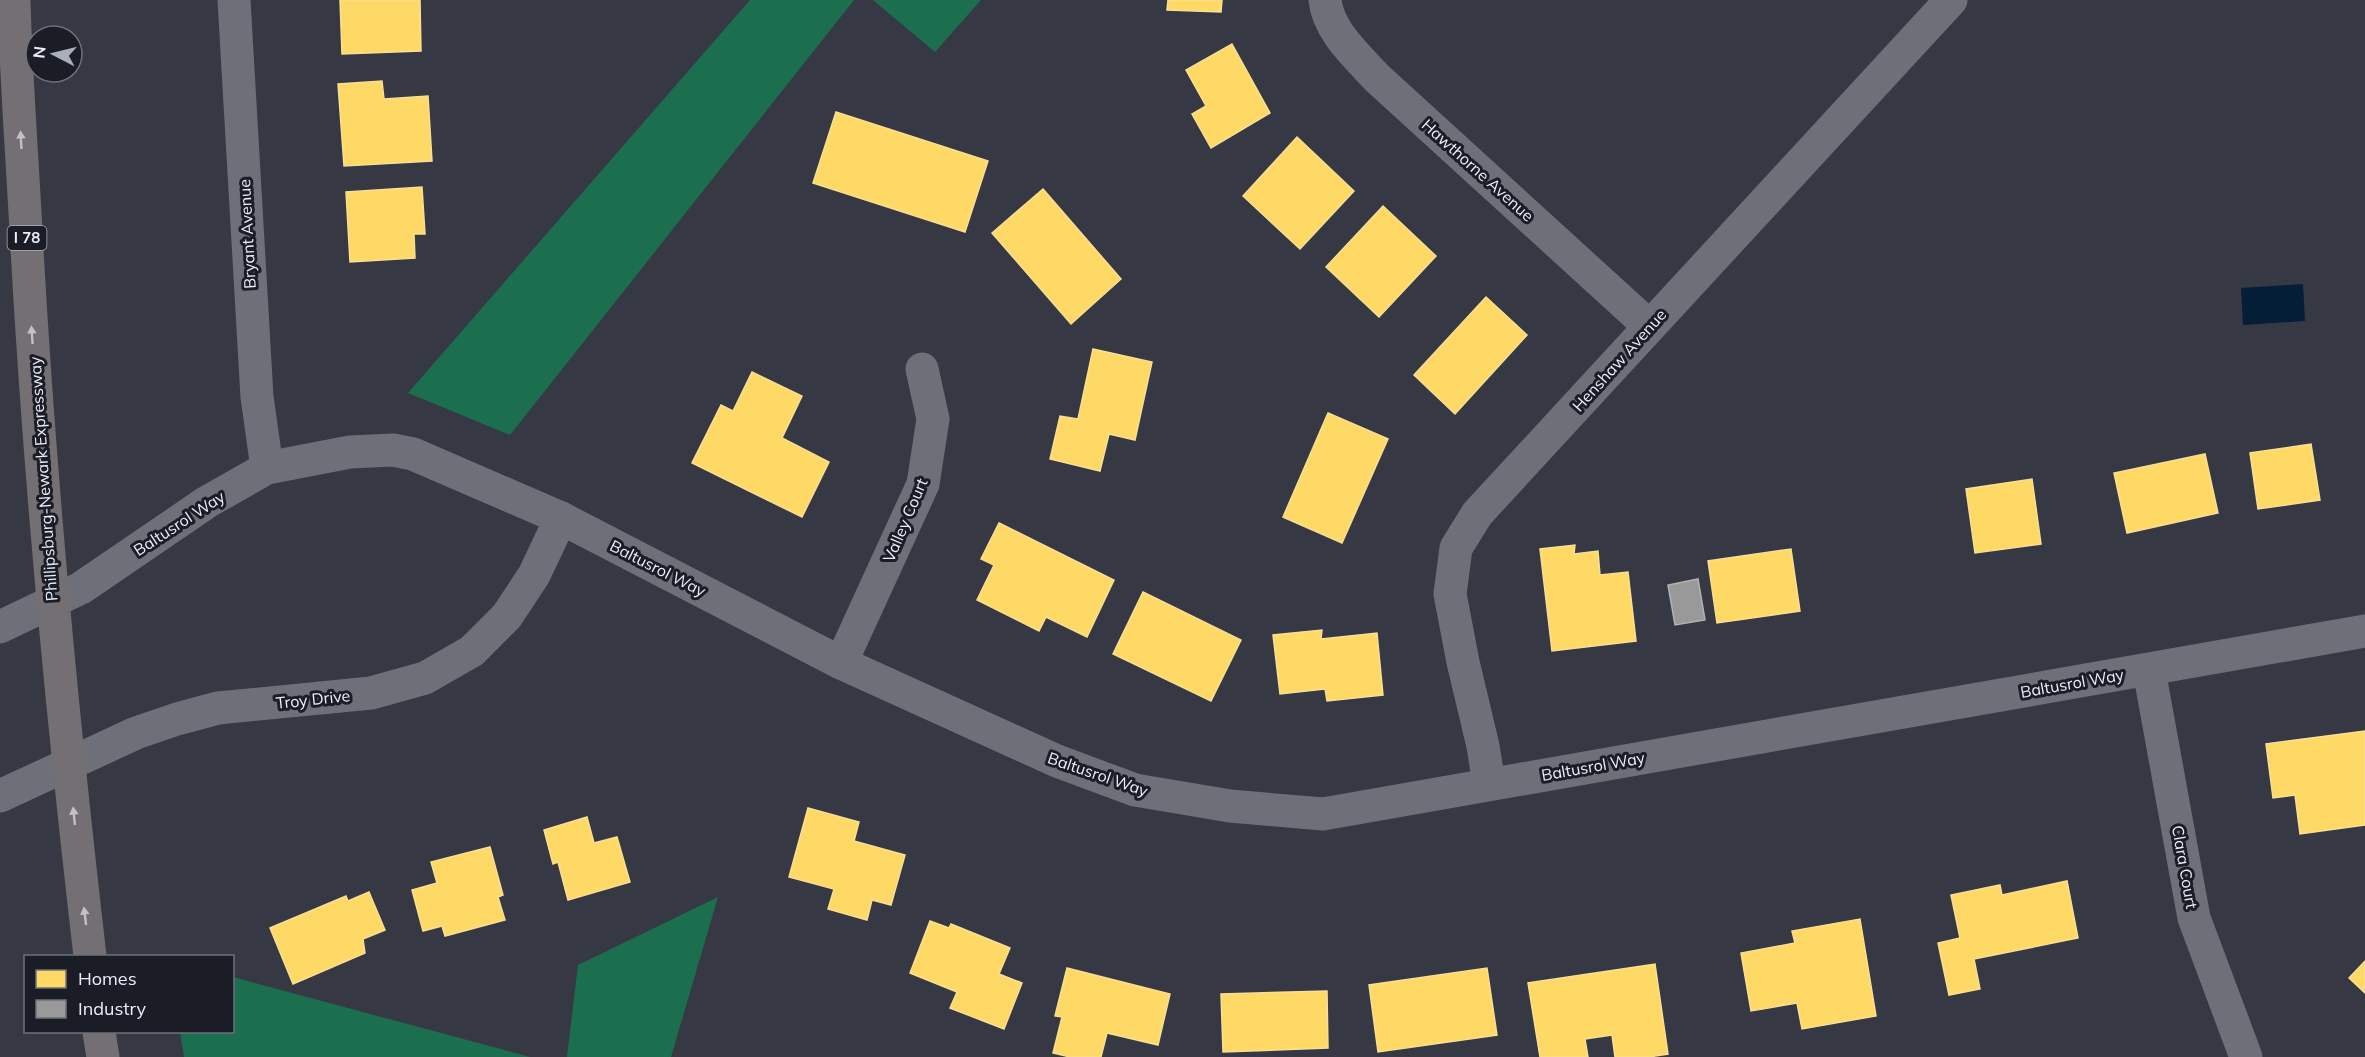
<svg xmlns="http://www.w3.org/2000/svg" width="2365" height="1057" viewBox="0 0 2365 1057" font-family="Mulish,sans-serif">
<rect width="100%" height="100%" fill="#363843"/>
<g fill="#1c6f4e">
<polygon points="750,0 854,0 510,435 408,393"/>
<polygon points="873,0 981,0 935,52"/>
<polygon points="718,897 671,1057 567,1057 578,965"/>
<polygon points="233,977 530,1057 184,1057 180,1032 232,1032"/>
</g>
<polygon fill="#051e37" points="2303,284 2305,321 2243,325 2241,288"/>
<g fill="#ffd966" stroke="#f9df93" stroke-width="1.5">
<polygon points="340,0 420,0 421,51 342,54"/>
<polygon points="1168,0 1222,0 1221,12 1167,10"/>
<polygon points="1232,44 1270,113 1211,148 1192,114 1206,106 1186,70"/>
<polygon points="382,81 384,99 428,96 432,161 344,166 338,84"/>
<polygon points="836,112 988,161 965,232 813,183"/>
<polygon points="1297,137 1354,191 1300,249 1243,196"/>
<polygon points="422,187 425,234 414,234 415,258 350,262 346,192"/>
<polygon points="1043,189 1121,279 1071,324 992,233"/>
<polygon points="1383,206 1436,256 1379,317 1326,267"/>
<polygon points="1486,297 1527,335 1455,414 1414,375"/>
<polygon points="1093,349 1152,362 1135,440 1109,434 1100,471 1050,459 1060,416 1078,419"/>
<polygon points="752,372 802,396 782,438 829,462 802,517 692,463 721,405 733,411"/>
<polygon points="1328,413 1388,439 1342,543 1283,517"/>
<polygon points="2311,444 2320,500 2258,509 2250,453"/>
<polygon points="2205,454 2218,513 2127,533 2114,473"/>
<polygon points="2032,479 2041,544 1975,553 1966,489"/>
<polygon points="999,523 1114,580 1087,637 1046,617 1039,631 977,600 994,565 981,559"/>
<polygon points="1575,545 1574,554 1598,551 1600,575 1628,572 1636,641 1552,651 1540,549"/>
<polygon points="1791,549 1800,611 1717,623 1708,561"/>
<polygon points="1143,592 1241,640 1211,701 1113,654"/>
<polygon points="1322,630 1321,639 1377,633 1383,695 1327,701 1325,689 1280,694 1273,635"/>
<polygon points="2365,731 2365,825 2300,834 2295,795 2273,798 2266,744"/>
<polygon points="808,808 859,822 854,841 905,855 891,905 872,900 867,920 828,909 834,889 789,877"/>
<polygon points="587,817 594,843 617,837 630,882 568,900 558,862 553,864 544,830"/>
<polygon points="490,847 503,895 498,897 505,920 445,936 442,926 423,931 412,890 437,883 431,862"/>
<polygon points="2067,881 2078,938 1974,959 1980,989 1949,995 1938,943 1960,938 1951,895 2000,885 2002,895"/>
<polygon points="369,892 385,930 363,939 365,953 293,984 270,928 346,896 348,901"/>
<polygon points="1860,919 1876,1016 1802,1029 1797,1003 1751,1011 1741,953 1795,943 1792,931"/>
<polygon points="930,921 949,928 951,924 1010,948 999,974 1022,983 1004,1029 950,1008 957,992 910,973"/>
<polygon points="2365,961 2365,993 2349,978"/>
<polygon points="1655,964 1668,1054 1649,1057 1615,1057 1612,1035 1585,1039 1588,1057 1540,1057 1528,983"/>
<polygon points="1067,968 1170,994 1158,1045 1107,1033 1101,1057 1070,1057 1053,1053 1062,1017 1055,1016"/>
<polygon points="1487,968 1497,1035 1378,1052 1369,985"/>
<polygon points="1327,991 1328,1048 1223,1052 1221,994"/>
</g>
<polygon fill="#999" stroke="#b1b2b6" stroke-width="1.5" points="1698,579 1705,620 1675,625 1668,585"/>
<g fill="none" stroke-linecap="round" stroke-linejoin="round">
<g stroke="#6e7079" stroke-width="33">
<polyline points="234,0 257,397 267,468"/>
<path d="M1325 0C1328 31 1357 56 1377 78L1649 326"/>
<polyline points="841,663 923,484 933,419 922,369"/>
<polyline points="2149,670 2194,918 2246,1057"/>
<polyline points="1489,784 1483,746 1463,662 1450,594 1456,548 1477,514 1951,0"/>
</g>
<g stroke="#6e7079" stroke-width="33">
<polyline points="0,627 81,588 207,502 267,468 350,452 393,450 413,454 561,518 841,663 1057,761 1135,790 1230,806 1323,814 2365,631"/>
<polyline points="0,796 136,733 177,719 218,708 371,693 425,678 472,651 507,616 534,575 561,518"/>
</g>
<g stroke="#736f73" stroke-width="33">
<path d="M14 0C16 77 22 154 26 231 39 474 62 715 90 956"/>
<polyline points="99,1032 103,1057"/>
</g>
</g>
<defs><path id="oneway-solid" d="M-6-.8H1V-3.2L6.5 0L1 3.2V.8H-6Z" transform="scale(1.5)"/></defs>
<g fill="#c0c2cb">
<use href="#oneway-solid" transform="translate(21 140) rotate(-93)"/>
<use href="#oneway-solid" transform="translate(32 335) rotate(-94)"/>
<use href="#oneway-solid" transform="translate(74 816) rotate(-96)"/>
<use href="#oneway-solid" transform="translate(85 916) rotate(-97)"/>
</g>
<g text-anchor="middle" stroke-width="6" stroke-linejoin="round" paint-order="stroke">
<rect fill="#1b1d26" stroke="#acafbb" stroke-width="1.5" x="7.5" y="226" width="39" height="24" rx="4.5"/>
<g font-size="15" font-weight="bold" fill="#eaeefb">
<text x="27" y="243">I 78</text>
</g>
<g font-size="16" fill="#eaeefb" stroke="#1b1d26">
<text transform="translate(1478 170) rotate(42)" y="6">Hawthorne Avenue</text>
<text transform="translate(247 234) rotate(-93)" y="6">Bryant Avenue</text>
<text transform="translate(1619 360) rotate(-48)" y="6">Henshaw Avenue</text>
<text transform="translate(43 479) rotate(-94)" y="6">Phillipsburg-Newark Expressway</text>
<text transform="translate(905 520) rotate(-67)" y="6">Valley Court</text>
<text transform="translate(179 523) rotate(-33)" y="6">Baltusrol Way</text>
<text transform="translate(658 568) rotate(27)" y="6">Baltusrol Way</text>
<text transform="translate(2072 683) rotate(-10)" y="6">Baltusrol Way</text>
<text transform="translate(313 699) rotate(-6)" y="6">Troy Drive</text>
<text transform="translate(1593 766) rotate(-10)" y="6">Baltusrol Way</text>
<text transform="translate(1098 774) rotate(19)" y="6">Baltusrol Way</text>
<text transform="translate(2185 867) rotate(80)" y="6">Clara Court</text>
</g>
</g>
<rect x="24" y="955" width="210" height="78" fill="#1b1d26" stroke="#6e717b" stroke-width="1.5"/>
<rect x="36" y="970" width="30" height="18" fill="#ffd966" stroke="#6e717b" stroke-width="1.5"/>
<text x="78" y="985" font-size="18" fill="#eaeefb">Homes</text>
<rect x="36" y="1000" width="30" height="18" fill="#999999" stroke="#6e717b" stroke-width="1.5"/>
<text x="78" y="1015" font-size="18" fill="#eaeefb">Industry</text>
<g transform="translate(54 54) rotate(277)"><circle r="28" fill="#1b1d26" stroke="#6e717b" stroke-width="1.5"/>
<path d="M0-4.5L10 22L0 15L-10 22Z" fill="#abaebb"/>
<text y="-9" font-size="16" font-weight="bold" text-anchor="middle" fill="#eaeefb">N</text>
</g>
</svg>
